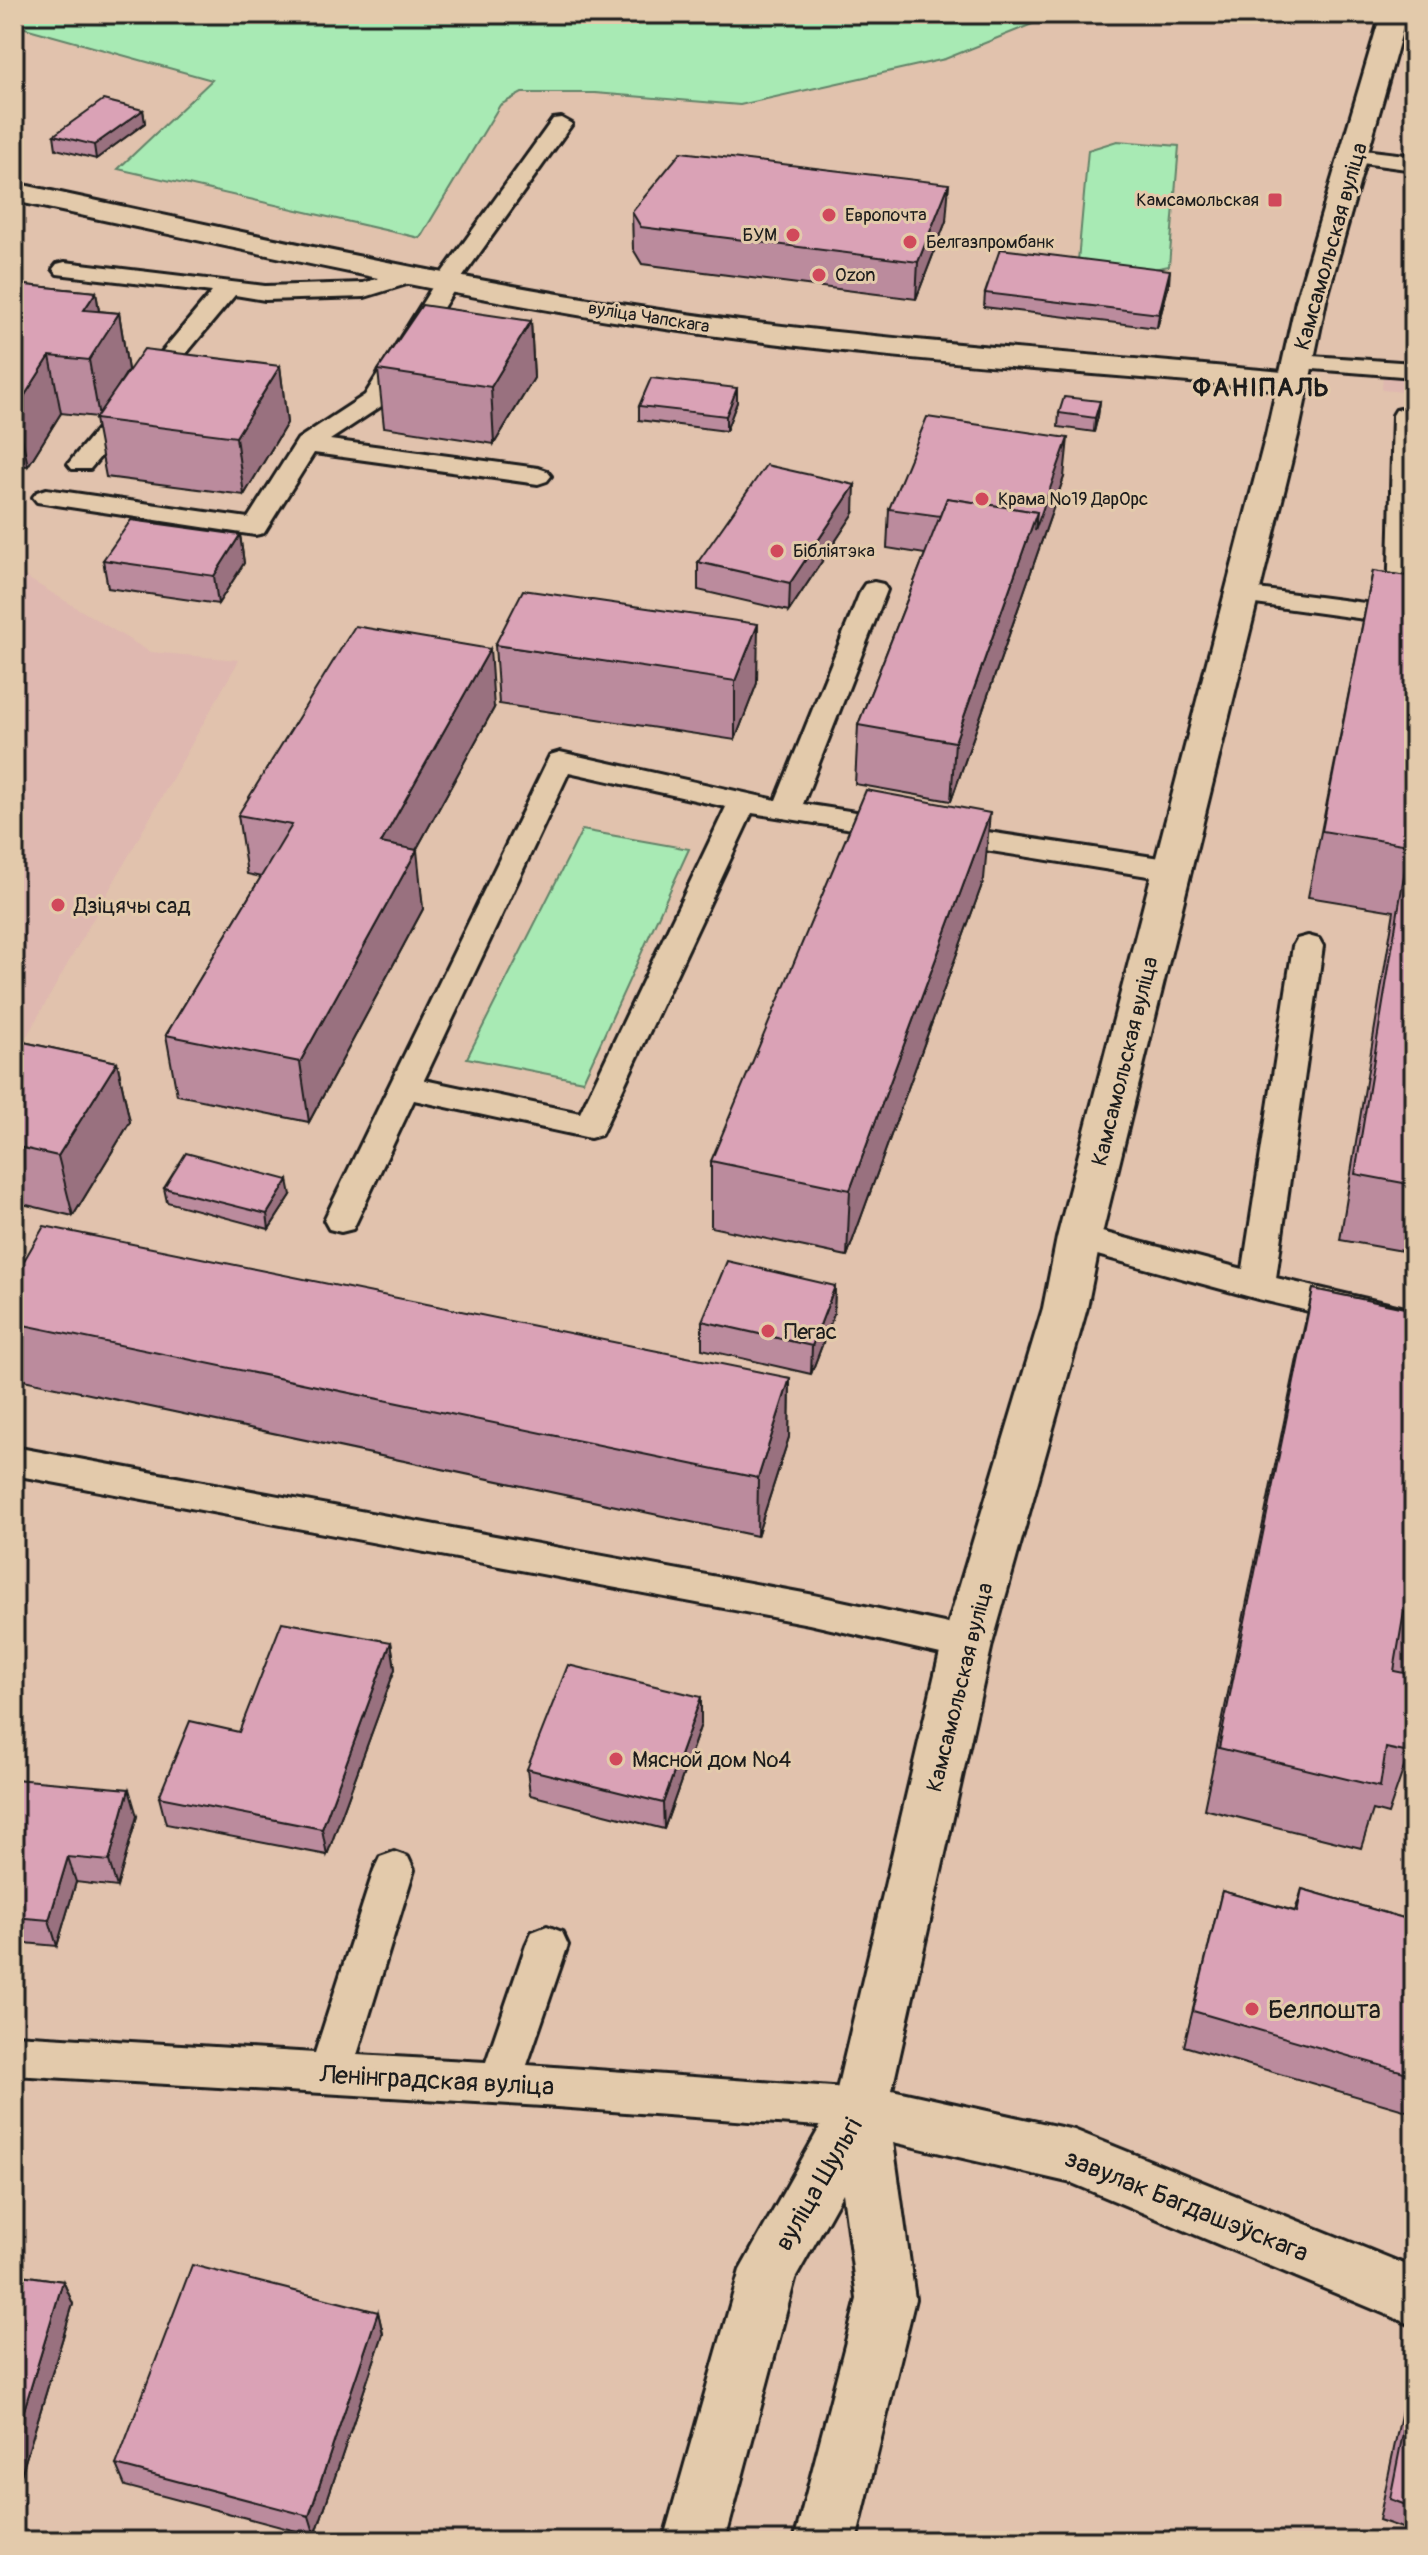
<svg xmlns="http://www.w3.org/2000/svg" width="1428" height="2555" viewBox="0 0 1428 2555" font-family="Pangolin,sans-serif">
<rect width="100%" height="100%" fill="#e1c2ad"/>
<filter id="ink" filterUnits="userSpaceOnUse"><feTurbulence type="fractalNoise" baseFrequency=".0125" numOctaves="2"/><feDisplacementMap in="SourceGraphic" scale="16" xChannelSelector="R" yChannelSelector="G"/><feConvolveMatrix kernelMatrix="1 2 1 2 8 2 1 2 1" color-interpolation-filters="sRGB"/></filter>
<g filter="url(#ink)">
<g fill="#dfb8b0">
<polygon points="1384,358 1414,360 1414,393 1382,390"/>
<polygon points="14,570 150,652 239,660 27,1036 14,1033"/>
</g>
<g fill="#a8eab4" stroke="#628368" stroke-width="2">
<polygon points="14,14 1057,14 945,59 740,105 595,93 522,93 500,105 420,238 118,169 212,80 14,25"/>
<polygon points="1117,141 1179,146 1169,266 1128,274 1078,261 1088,150"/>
<polygon points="582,830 689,849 583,1081 467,1058"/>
</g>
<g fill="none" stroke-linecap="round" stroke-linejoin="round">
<g stroke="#1c1c1c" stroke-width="6">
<g id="lane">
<polygon points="561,118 572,124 459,282 383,405 330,440 538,468 547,471 551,476 547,481 538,484 314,453 264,533 255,535 37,502 33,497 37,492 46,489 248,518 298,439 365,395 436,281 553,119"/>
<polygon points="1355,149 1414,156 1414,170 1347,161 1344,156 1347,151"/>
<polygon points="65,262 265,286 363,283 412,268 420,270 424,275 420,280 365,297 265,300 235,295 90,469 72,469 68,464 72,459 212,292 57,274 53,269 57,264"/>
<polygon points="1297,355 1414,363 1414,377 1288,367 1285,362 1288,357"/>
<polygon points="1405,408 1414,410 1414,617 1411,622 1401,624 1233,601 1229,595 1233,589 1242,587 1388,606 1393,415 1396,410"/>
<path d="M874 582 883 584 887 590 803 804 1173 860 1183 863 1188 870 1183 877 1173 880 752 813 601 1135 590 1138 414 1100 353 1229 341 1232 329 1229 324 1220 550 755 560 752 776 800 861 590 865 584ZM569 772 726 807 580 1113 424 1080Z"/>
<polygon points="1308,936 1319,939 1323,946 1276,1278 1414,1310 1414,1336 1258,1299 1079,1250 1067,1247 1062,1238 1067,1229 1079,1226 1243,1269 1293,946 1297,939"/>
<polygon points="14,1447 809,1594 967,1628 980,1633 986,1644 980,1655 967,1660 809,1624 14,1475"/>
<polygon points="394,1852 408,1857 414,1870 357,2055 486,2062 526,1945 532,1932 547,1926 562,1932 568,1945 527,2065 860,2089 875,2095 881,2109 875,2123 860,2129 543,2106 14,2075 14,2035 315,2053 374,1870 380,1857"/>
</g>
</g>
<g stroke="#1c1c1c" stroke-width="6">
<path id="street" d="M14 183C220 227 425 274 633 306 852 340 1073 352 1293 373L1304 375 1309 382 1304 389 1293 391C1073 371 852 358 633 324 425 292 220 244 14 201Z"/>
</g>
<g stroke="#1c1c1c" stroke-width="6">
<polygon id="secondary" points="1381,14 1407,14 1326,301 1298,435 1101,1238 1087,1308 992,1644 892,2090 1074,2130 1414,2268 1414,2326 1072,2183 893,2142 915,2299 856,2541 794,2541 857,2299 843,2193 795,2279 725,2541 663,2541 740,2270 834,2102 942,1644 1043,1308 1057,1238 1266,435 1296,301"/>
</g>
<use href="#lane" fill="#e3caab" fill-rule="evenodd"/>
<use href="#street" fill="#e3caab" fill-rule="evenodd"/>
<use href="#secondary" fill="#e3caab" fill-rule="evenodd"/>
</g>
<g fill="#bb8b9d" stroke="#1c1c1c" stroke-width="2">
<polygon points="143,110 145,123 96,159 56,149 54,135"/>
<polygon points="632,212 946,221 916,299 642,264 633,249"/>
<polygon points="14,284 96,292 99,311 119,313 128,370 120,383 280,366 287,423 244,495 106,477 95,419 97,417 61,413 28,466 14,465"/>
<polygon points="1169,284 1157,328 984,307 985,293"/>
<polygon points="531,321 534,378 494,444 384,427 378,370"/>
<polygon points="737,388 737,402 726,431 639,420 639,406"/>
<polygon points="1100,401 1098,416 1094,432 1058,427 1059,413"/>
<polygon points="1064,477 951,801 855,784 858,725 925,554 887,548 889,509"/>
<polygon points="854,513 789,611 698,590 698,562"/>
<polygon points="240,535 244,563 218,604 108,588 103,560"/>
<polygon points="1373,571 1414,577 1414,1253 1340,1240 1394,911 1308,897"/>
<polygon points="495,645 757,683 735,740 499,704"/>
<polygon points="494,708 416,850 423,909 309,1122 177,1095 166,1035 261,877 247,874 238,815"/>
<polygon points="984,879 847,1256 711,1227 711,1161"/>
<polygon points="14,1040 117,1062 130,1122 73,1216 14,1202"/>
<polygon points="164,1188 291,1195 269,1229 167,1202"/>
<polygon points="14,1278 790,1378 789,1437 757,1536 14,1378"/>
<polygon points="835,1286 834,1314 811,1374 702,1349 702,1321"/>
<polygon points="1313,1289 1414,1310 1414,1664 1411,1674 1409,1753 1388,1814 1373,1810 1361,1848 1204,1809 1298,1354"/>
<polygon points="391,1642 395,1669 327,1855 166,1824 159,1797"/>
<polygon points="701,1697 701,1724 664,1829 530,1795 527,1769"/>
<polygon points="14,1779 137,1816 117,1887 76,1882 57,1946 14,1942"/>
<polygon points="1302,1889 1414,1921 1414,2113 1184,2046 1222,1891 1295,1911"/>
<polygon points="14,2274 63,2281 73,2304 21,2475 14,2474"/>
<polygon points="378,2312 383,2334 315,2536 125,2486 116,2465"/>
<polygon points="1412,2388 1414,2389 1414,2532 1379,2520 1402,2410"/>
</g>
<g fill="#99717f" stroke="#1c1c1c" stroke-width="2">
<polygon points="20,89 22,102 14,109 14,94"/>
<polygon points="143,110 145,123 96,159 94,145"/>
<polygon points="949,184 946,221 916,299 918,262"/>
<polygon points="1170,270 1169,284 1157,328 1159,314"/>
<polygon points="96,292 103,337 119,313 128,370 99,417 89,360 84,310"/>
<polygon points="531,321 534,378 494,444 491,387"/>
<polygon points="50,356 61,413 28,466 16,409"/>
<polygon points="280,366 287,423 244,495 236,437"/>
<polygon points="737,388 737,402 726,431 726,416"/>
<polygon points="1100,401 1098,416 1094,432 1095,418"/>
<polygon points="1068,438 1064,477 951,801 955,742 1037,512"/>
<polygon points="855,485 854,513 789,611 790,583"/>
<polygon points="240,535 244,563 218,604 214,576"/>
<polygon points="758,624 757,683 735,740 735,681"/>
<polygon points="490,649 494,708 387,903 381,843"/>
<polygon points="990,813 984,879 847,1256 850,1190"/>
<polygon points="417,850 423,909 309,1122 300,1062"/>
<polygon points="117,1062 130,1122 73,1216 58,1156"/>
<polygon points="288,1180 291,1195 269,1229 267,1214"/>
<polygon points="835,1286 834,1314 811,1374 812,1346"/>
<polygon points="790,1378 789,1437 757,1536 758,1478"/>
<polygon points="391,1642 395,1669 327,1855 322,1829"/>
<polygon points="701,1697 701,1724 664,1829 663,1803"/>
<polygon points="129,1789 137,1816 117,1887 109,1861"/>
<polygon points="68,1857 76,1882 57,1946 49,1920"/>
<polygon points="63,2281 73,2304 21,2475 14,2461 14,2443"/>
<polygon points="378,2312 383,2334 315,2536 309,2516"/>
</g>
<g fill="#daa2b6" stroke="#1c1c1c" stroke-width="2">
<polygon points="103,100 143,110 94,145 54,135"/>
<polygon points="681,152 949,184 918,262 641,227 632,212"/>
<polygon points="1000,249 1170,270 1159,314 985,293"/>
<polygon points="14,284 96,292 84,310 119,313 89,360 50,356 16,409 14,408"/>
<polygon points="422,305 531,321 491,387 378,370"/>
<polygon points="144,349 280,366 236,437 95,419"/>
<polygon points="651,378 737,388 726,416 639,406"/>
<polygon points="1064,397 1100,401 1095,418 1059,413"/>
<polygon points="927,417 1068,438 1035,531 1037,512 947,498 940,516 889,509"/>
<polygon points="766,465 855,485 790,583 698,562"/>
<polygon points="947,498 1037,512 955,742 858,725"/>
<polygon points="131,520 240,535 214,576 103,560"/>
<polygon points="1373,571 1414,577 1414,1185 1355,1174 1409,845 1322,831"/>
<polygon points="523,590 758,624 735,681 495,645"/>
<polygon points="355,626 490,649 381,843 417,850 300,1062 166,1035 292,825 238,815"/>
<polygon points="866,790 990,813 850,1190 711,1161"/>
<polygon points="14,1040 117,1062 58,1156 14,1146"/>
<polygon points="186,1153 288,1180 267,1214 164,1188"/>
<polygon points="44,1226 790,1378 758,1478 14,1323 14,1278"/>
<polygon points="727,1261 835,1286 812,1346 702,1321"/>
<polygon points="1313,1289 1414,1310 1414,1529 1406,1574 1414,1576 1414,1614 1404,1612 1394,1671 1414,1675 1414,1718 1409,1753 1386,1748 1380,1787 1219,1748"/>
<polygon points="282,1622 391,1642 322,1829 159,1797 190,1721 239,1732"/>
<polygon points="568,1665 701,1697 663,1803 527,1769"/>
<polygon points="14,1779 129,1789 109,1861 68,1857 49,1920 14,1917"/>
<polygon points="1302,1889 1414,1921 1414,2075 1193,2011 1222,1891 1297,1912"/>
<polygon points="192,2265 378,2312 309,2516 116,2465"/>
<polygon points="14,2274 63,2281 14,2443"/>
<polygon points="1412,2388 1414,2389 1414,2508 1390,2499"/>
</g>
</g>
<g fill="#d1495b" stroke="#e3caab" stroke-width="3">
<rect x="1267" y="192" width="16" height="16" rx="4"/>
<circle cx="829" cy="215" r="8"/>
<circle cx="793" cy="235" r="8"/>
<circle cx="910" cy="242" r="8"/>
<circle cx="819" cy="275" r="8"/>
<circle cx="982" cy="499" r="8"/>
<circle cx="777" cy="551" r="8"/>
<circle cx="58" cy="905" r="8"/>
<circle cx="768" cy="1331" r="8"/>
<circle cx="616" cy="1759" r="8"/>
<circle cx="1252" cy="2009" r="8"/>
</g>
<g text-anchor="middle" stroke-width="6" stroke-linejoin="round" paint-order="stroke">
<g font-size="18" fill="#1c1c1c" stroke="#e3caab" text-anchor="start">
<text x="1259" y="206" text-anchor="end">Камсамольская</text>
<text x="845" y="221">Европочта</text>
<text x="777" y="241" text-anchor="end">БУМ</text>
<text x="926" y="248">Белгазпромбанк</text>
<text x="835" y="281">Ozon</text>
<text x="998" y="505">Крама №19 ДарОрс</text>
<text x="793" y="557">Бібліятэка</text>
</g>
<g font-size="18" fill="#1c1c1c" stroke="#e3caab">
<text transform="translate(649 317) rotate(9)" y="6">вуліца Чапскага</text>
</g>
<g font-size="22" fill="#1c1c1c" stroke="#e3caab">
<text transform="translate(1330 246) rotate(-74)" y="8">Камсамольская вуліца</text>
<text transform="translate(1124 1061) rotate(-76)" y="8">Камсамольская вуліца</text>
<text transform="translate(959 1687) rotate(-76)" y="8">Камсамольская вуліца</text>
</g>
<g font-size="22" fill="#1c1c1c" stroke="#e3caab" text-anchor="start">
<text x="74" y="913">Дзіцячы сад</text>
<text x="784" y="1339">Пегас</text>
<text x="632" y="1767">Мясной дом №4</text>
</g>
<g font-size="26" font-weight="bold" letter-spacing="2" fill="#1c1c1c" stroke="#e3caab">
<text x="1262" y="396">ФАНІПАЛЬ</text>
</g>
<g font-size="26" fill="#1c1c1c" stroke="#e3caab" text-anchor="start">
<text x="1268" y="2018">Белпошта</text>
</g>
<g font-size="26" fill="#1c1c1c" stroke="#e3caab">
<text transform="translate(437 2080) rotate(3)" y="9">Ленінградская вуліца</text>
<text transform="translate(818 2184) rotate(-60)" y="9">вуліца Шульгі</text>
<text transform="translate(1187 2205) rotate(22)" y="9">завулак Багдашэўскага</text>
</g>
</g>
<rect width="1428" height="2555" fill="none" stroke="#e3caab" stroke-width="48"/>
<rect x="24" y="24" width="1380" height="2507" fill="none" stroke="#1c1c1c" stroke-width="3" filter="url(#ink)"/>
</svg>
